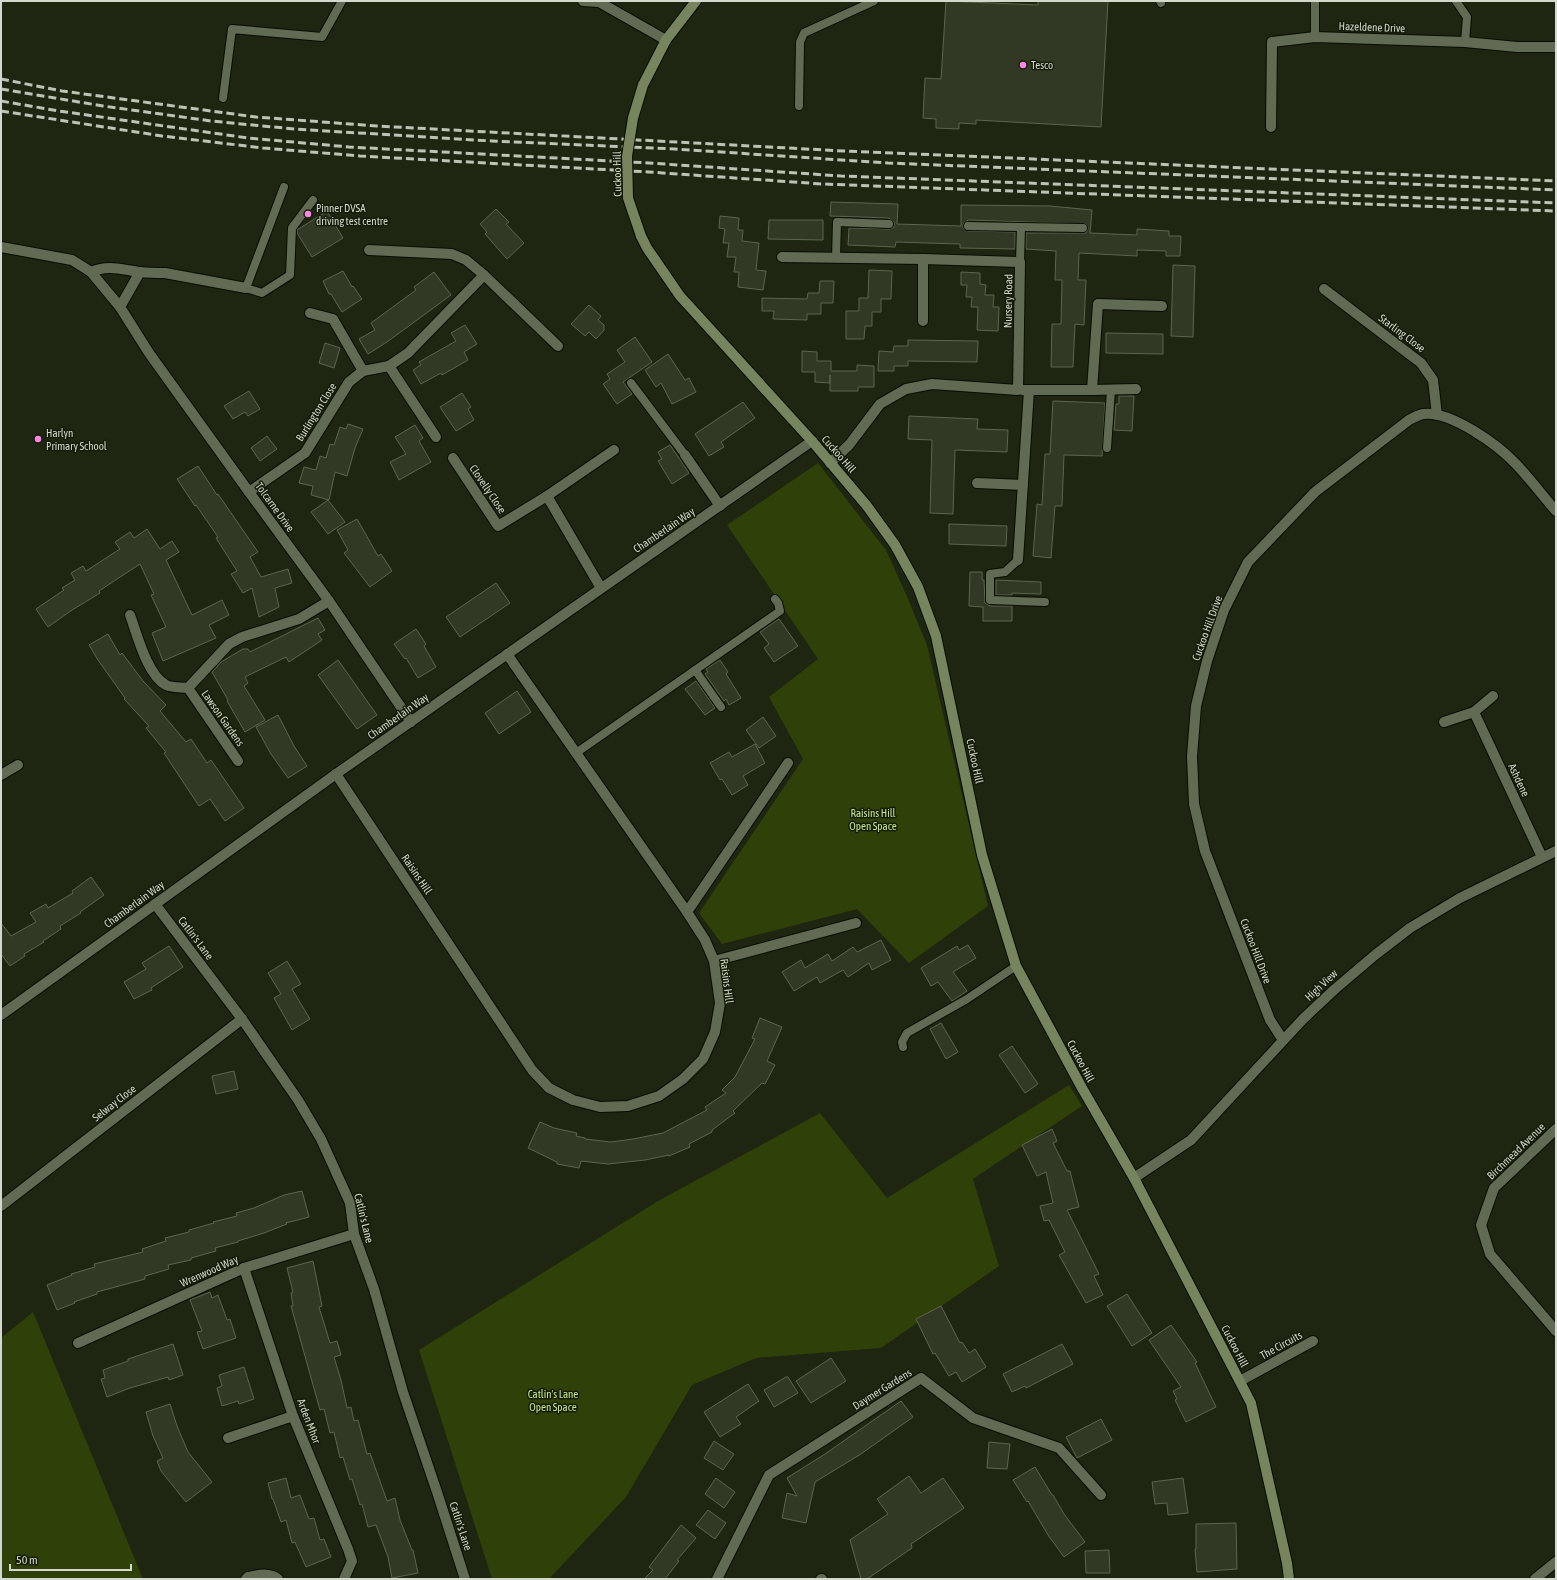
<svg xmlns="http://www.w3.org/2000/svg" width="1557" height="1580" viewBox="0 0 1557 1580" font-family="'Asap Condensed',sans-serif">
<rect width="100%" height="100%" fill="#1e2511"/>
<g fill="#2f4008">
<polygon points="818,463 886,550 906,594 927,645 988,906 909,963 857,909 722,944 699,913 803,759 769,697 818,659 727,525"/>
<polygon points="1069,1085 1082,1106 973,1179 999,1266 881,1348 756,1358 692,1385 626,1497 549,1579 492,1579 419,1350 658,1201 820,1113 887,1198"/>
<polygon points="33,1312 143,1579 1,1579 1,1338"/>
</g>
<g fill="#313924" stroke="#5c654e">
<polygon points="946,1 1038,5 1038,1 1108,1 1101,127 976,120 976,124 959,123 959,129 936,128 936,119 923,118 925,78 941,79"/>
<polygon points="831,202 898,204 897,224 961,226 961,205 1050,206 1092,210 1090,233 1137,235 1137,229 1169,231 1169,236 1181,236 1180,256 1166,256 1166,251 1137,250 1137,256 1079,253 1078,280 1086,280 1084,325 1075,324 1073,367 1051,367 1052,324 1061,324 1062,280 1055,280 1056,251 1026,249 1026,233 1086,233 1088,228 1086,224 968,220 963,224 963,228 968,231 1015,232 1015,249 960,248 960,244 896,242 895,247 848,245 849,228 889,229 894,227 894,222 889,218 830,216"/>
<polygon points="496,209 509,222 506,224 524,243 507,259 485,234 487,232 480,224"/>
<polygon points="327,211 343,238 312,257 297,233 297,230"/>
<polygon points="720,216 739,218 738,230 743,230 742,241 759,243 756,270 766,271 763,290 738,287 739,272 734,272 736,257 727,257 729,243 723,243 725,229 719,228"/>
<polygon points="769,220 823,220 823,240 768,239"/>
<polygon points="1173,265 1195,266 1193,337 1171,336"/>
<polygon points="869,270 892,271 891,299 881,299 881,312 872,312 872,326 865,326 864,339 846,339 846,311 859,311 859,298 868,298"/>
<polygon points="343,271 352,287 353,286 362,299 342,312 331,294 329,294 323,281"/>
<polygon points="434,272 451,295 387,342 368,354 359,339 375,330 371,323 416,290 414,287"/>
<polygon points="961,272 980,273 980,284 986,285 985,295 994,295 993,307 999,307 998,331 977,330 978,307 971,307 972,297 966,297 967,285 961,285"/>
<polygon points="820,281 834,281 833,303 821,303 821,314 807,314 807,320 773,319 774,311 762,311 762,298 807,299 808,293 819,293"/>
<polygon points="589,305 601,316 598,320 604,325 604,330 596,339 589,332 585,336 571,324"/>
<polygon points="465,325 477,344 464,352 468,360 442,375 441,373 421,384 413,370 421,365 419,362 456,341 451,333"/>
<polygon points="1106,333 1163,334 1163,354 1106,353"/>
<polygon points="635,337 652,362 623,382 632,394 617,404 603,384 610,379 607,374 625,362 617,350"/>
<polygon points="908,340 978,341 977,362 908,361 908,366 894,366 894,371 878,371 879,351 893,352 894,346 908,346"/>
<polygon points="325,343 340,348 334,368 319,363"/>
<polygon points="802,351 817,352 817,361 831,361 831,371 857,371 857,365 874,366 874,387 858,387 858,391 830,391 830,375 830,383 815,382 815,372 802,372"/>
<polygon points="668,354 685,380 689,378 696,392 672,404 661,383 656,387 645,370"/>
<polygon points="249,391 260,409 248,416 245,412 233,419 224,406"/>
<polygon points="462,393 471,407 468,409 474,420 456,431 440,407"/>
<polygon points="1119,396 1134,396 1132,431 1114,430 1116,404 1119,404"/>
<polygon points="1053,401 1105,403 1102,456 1064,455 1062,506 1055,506 1051,558 1033,556 1037,504 1042,505 1045,454 1050,454"/>
<polygon points="743,402 755,418 721,442 724,447 709,456 695,434"/>
<polygon points="909,416 978,419 977,429 1008,430 1007,452 955,450 953,514 930,513 932,440 908,439"/>
<polygon points="348,424 363,429 355,448 347,476 335,472 329,500 311,495 313,486 299,483 304,467 316,470 320,456 326,458 330,444 334,445 340,427 346,429"/>
<polygon points="415,425 423,438 419,441 431,462 399,480 390,462 406,454 395,437"/>
<polygon points="267,436 277,449 260,461 251,448"/>
<polygon points="670,445 689,473 672,484 658,461 662,459 658,452"/>
<polygon points="198,466 217,495 218,494 258,552 250,557 261,577 288,569 292,583 275,588 279,607 259,617 252,588 243,593 231,574 237,571 216,538 218,537 196,505 195,506 177,479"/>
<polygon points="328,500 345,522 328,534 311,512"/>
<polygon points="357,519 378,556 381,554 392,571 370,587 344,553 348,550 337,530"/>
<polygon points="949,524 1007,526 1006,546 949,544"/>
<polygon points="147,529 160,549 172,541 179,552 166,560 192,615 222,600 229,615 209,625 216,638 163,661 152,633 166,627 151,595 154,594 140,564 99,591 100,593 72,610 48,627 36,609 64,590 62,588 75,580 71,573 83,566 86,571 120,549 115,542 130,532 134,538"/>
<polygon points="970,572 982,572 982,580 984,580 985,603 990,606 1012,606 1012,621 983,621 983,607 969,606"/>
<polygon points="996,580 1041,582 1041,594 1012,593 1012,595 996,595"/>
<polygon points="496,583 510,603 460,637 446,617"/>
<polygon points="318,618 325,630 318,634 322,640 289,662 286,657 245,677 248,683 244,686 265,720 245,732 227,701 228,700 212,672 221,662 243,649 248,649 250,652"/>
<polygon points="779,619 798,646 774,662 764,648 769,644 760,632"/>
<polygon points="416,629 426,644 424,646 436,667 418,678 406,658 405,659 394,644"/>
<polygon points="108,634 120,655 122,653 143,681 166,705 160,711 186,742 191,739 207,763 211,760 244,808 225,821 210,799 199,806 164,753 166,752 146,728 149,726 124,699 125,698 98,660 89,645"/>
<polygon points="338,660 377,715 357,729 318,675"/>
<polygon points="720,660 728,672 726,674 741,698 729,705 726,699 724,701 705,674 708,672 706,669"/>
<polygon points="696,681 715,708 705,715 685,689"/>
<polygon points="517,691 531,712 499,734 485,713"/>
<polygon points="278,715 294,746 307,766 288,778 271,754 256,727"/>
<polygon points="763,717 776,736 759,748 746,730"/>
<polygon points="755,744 765,763 743,776 748,785 732,795 722,779 720,780 710,763 729,752 732,757"/>
<polygon points="91,877 104,895 80,912 81,913 60,926 61,929 43,941 44,942 24,954 25,956 10,966 1,954 1,923 11,936 36,922 30,913 46,904 48,908 73,893 72,891"/>
<polygon points="881,940 891,960 872,970 869,963 848,977 843,970 820,983 817,977 794,991 782,972 801,960 805,968 828,954 832,961 853,947 857,952"/>
<polygon points="968,945 976,958 953,972 967,991 952,1001 938,982 931,986 921,968 957,946 959,950"/>
<polygon points="169,946 183,967 151,988 152,990 134,999 124,982 146,969 142,963"/>
<polygon points="287,961 301,984 292,989 310,1019 292,1030 274,998 281,994 268,973"/>
<polygon points="760,1018 782,1027 767,1061 775,1065 765,1084 762,1083 733,1111 735,1113 712,1130 712,1132 689,1144 690,1147 669,1156 669,1155 645,1160 608,1164 581,1161 579,1168 557,1164 557,1162 528,1148 540,1122 554,1128 577,1133 576,1136 585,1138 585,1139 611,1142 633,1139 663,1133 707,1110 705,1107 726,1093 722,1090 735,1077 755,1039 752,1038"/>
<polygon points="941,1023 958,1052 946,1059 930,1029"/>
<polygon points="1012,1046 1038,1084 1025,1093 999,1055"/>
<polygon points="234,1071 238,1089 216,1094 212,1076"/>
<polygon points="1052,1129 1057,1141 1053,1143 1067,1171 1070,1171 1079,1207 1067,1210 1099,1274 1094,1276 1103,1295 1086,1303 1059,1255 1065,1252 1049,1220 1044,1221 1040,1206 1053,1203 1046,1172 1037,1176 1022,1145"/>
<polygon points="302,1191 309,1217 286,1223 287,1224 264,1233 238,1241 238,1242 215,1248 216,1251 191,1258 191,1260 168,1265 169,1269 145,1276 145,1279 97,1292 97,1294 74,1302 75,1303 57,1310 47,1285 72,1275 71,1274 95,1267 94,1264 143,1252 142,1249 166,1241 165,1238 189,1232 189,1230 214,1223 213,1222 237,1216 236,1213 254,1208 284,1195"/>
<polygon points="313,1261 322,1306 319,1307 330,1343 337,1341 341,1355 334,1357 341,1380 347,1408 351,1407 354,1421 358,1420 367,1454 370,1453 387,1501 395,1498 400,1520 412,1550 413,1550 418,1573 392,1578 388,1557 376,1525 368,1527 362,1504 360,1505 352,1479 350,1480 343,1457 340,1458 334,1432 330,1433 324,1409 320,1410 291,1306 293,1306 291,1293 293,1292 287,1268"/>
<polygon points="210,1292 212,1298 218,1295 227,1320 230,1319 236,1338 203,1349 197,1332 202,1331 190,1300"/>
<polygon points="1127,1294 1152,1333 1132,1346 1107,1306"/>
<polygon points="941,1306 960,1343 962,1342 969,1353 975,1349 986,1367 962,1382 956,1372 949,1376 935,1353 933,1354 916,1319"/>
<polygon points="1171,1325 1197,1362 1195,1363 1216,1407 1186,1422 1175,1400 1177,1399 1173,1391 1181,1387 1149,1340"/>
<polygon points="173,1344 183,1375 169,1380 168,1377 130,1388 107,1397 101,1379 105,1378 103,1370 128,1361 128,1359"/>
<polygon points="1062,1344 1073,1364 1026,1388 1025,1386 1012,1392 1003,1374"/>
<polygon points="831,1358 846,1381 811,1403 796,1381"/>
<polygon points="244,1367 254,1399 239,1404 238,1401 222,1406 217,1388 222,1386 219,1375"/>
<polygon points="786,1377 788,1377 798,1393 774,1407 764,1390"/>
<polygon points="748,1384 759,1401 736,1417 741,1424 720,1437 704,1412"/>
<polygon points="901,1401 913,1417 861,1454 815,1482 806,1523 782,1518 787,1493 797,1496 787,1478 825,1454"/>
<polygon points="170,1404 177,1426 188,1452 212,1482 186,1502 161,1471 157,1461 163,1458 153,1436 146,1412"/>
<polygon points="1101,1419 1112,1440 1077,1458 1066,1437"/>
<polygon points="714,1441 734,1454 723,1470 704,1458"/>
<polygon points="989,1442 1010,1444 1007,1469 987,1468"/>
<polygon points="1035,1467 1052,1495 1053,1495 1064,1514 1085,1542 1064,1557 1048,1535 1028,1501 1027,1502 1013,1480"/>
<polygon points="909,1476 921,1493 943,1478 964,1508 911,1544 912,1548 867,1579 861,1579 850,1540 888,1514 877,1499"/>
<polygon points="286,1478 291,1498 300,1495 309,1519 314,1518 320,1540 324,1539 331,1557 306,1567 295,1542 292,1543 286,1520 281,1522 273,1499 272,1499 268,1483"/>
<polygon points="716,1478 735,1492 724,1508 705,1494"/>
<polygon points="1183,1478 1188,1513 1168,1515 1167,1503 1155,1504 1152,1482"/>
<polygon points="708,1510 726,1523 715,1539 696,1525"/>
<polygon points="1236,1523 1237,1569 1197,1572 1195,1549 1196,1549 1196,1524"/>
<polygon points="681,1525 696,1538 677,1560 679,1561 665,1579 644,1579 653,1570 649,1567"/>
<polygon points="1109,1550 1110,1573 1086,1573 1085,1551"/>
</g>
<g fill="none" stroke-linecap="round" stroke-linejoin="round">
<g stroke="#080e00" stroke-width="10">
<g id="lane">
<polyline points="1160,1 1161,3"/>
<polyline points="1315,1 1315,37"/>
<polyline points="1456,1 1467,17 1465,42"/>
<polyline points="223,98 232,29 322,37 342,1"/>
<polyline points="799,106 800,42 804,33 874,1"/>
<polyline points="284,187 246,288 262,293 290,275 292,228 313,200"/>
<polyline points="968,226 1021,227 1020,262"/>
<polyline points="1021,227 1083,228"/>
<polyline points="836,258 837,222 889,224"/>
<polyline points="631,383 685,455"/>
<polyline points="1107,448 1111,390"/>
<polyline points="1018,560 1005,572 990,574 990,600 1045,602"/>
<polyline points="695,670 721,707"/>
<polyline points="576,753 780,611 778,603 775,599"/>
<polyline points="903,1047 902,1042 907,1033 967,999 1016,966"/>
</g>
</g>
<g stroke="#080e00" stroke-width="12">
<g id="street">
<polyline points="583,1 599,2 666,40"/>
<polyline points="1271,127 1272,42 1315,37 1465,42 1517,47 1556,47"/>
<polyline points="1,247 72,260 91,272 120,307 149,353 249,492 329,601 411,722"/>
<polyline points="782,257 923,259 1020,262 1018,390 932,384 906,389 880,404 849,445 830,463"/>
<path d="M91 272C108 264 123 270 140 272 149 273 157 273 165 273L246 288"/>
<polyline points="484,275 558,346"/>
<polyline points="1324,289 1421,363 1433,380 1437,415"/>
<polyline points="120,307 140,272"/>
<polyline points="310,313 333,319 363,371"/>
<polyline points="923,321 923,259"/>
<polyline points="389,366 436,437"/>
<polyline points="1029,390 1092,390 1098,304 1162,306"/>
<polyline points="1092,390 1136,389"/>
<polyline points="685,455 720,506"/>
<polyline points="453,458 498,526 547,496 601,588"/>
<polyline points="977,483 1023,485"/>
<polyline points="249,492 305,453 349,382 363,371 389,366 408,353 484,275 466,260 452,254 369,250"/>
<polyline points="547,496 614,450"/>
<polyline points="1018,560 1029,390 1022,390"/>
<path d="M130 615C137 634 147 675 166 685 171 688 182 687 188 688"/>
<polyline points="1474,712 1542,857"/>
<polyline points="1444,722 1474,712 1493,696"/>
<polyline points="238,761 188,688 229,644 242,637 299,619 329,601"/>
<polyline points="336,774 532,1070 549,1088 573,1100 600,1107 628,1106 659,1096 683,1079 703,1059 715,1032 720,1003 714,961 705,940 687,912 507,654"/>
<polyline points="1,775 18,765"/>
<polyline points="155,904 242,1019 298,1100 321,1139 350,1203 354,1234 374,1289 403,1392 437,1492 465,1579"/>
<polyline points="687,912 788,763"/>
<polyline points="714,961 856,923"/>
<polyline points="1,1015 336,774 812,441"/>
<path d="M1283 1040 1270 1020 1205 851 1194 804 1192 756 1196 706 1207 661 1224 610 1248 562 1315 492 1409 420C1413 418 1418 415 1423 414 1450 410 1498 445 1516 464 1530 479 1543 496 1556 511"/>
<polyline points="1556,1129 1494,1188 1481,1225 1490,1254 1556,1331"/>
<polyline points="1134,1178 1191,1140 1303,1019 1335,989 1375,955 1410,928 1460,898 1556,851"/>
<polyline points="1,1206 242,1019"/>
<polyline points="244,1268 293,1416 348,1549 352,1561 344,1579"/>
<polyline points="78,1343 244,1268 354,1234"/>
<polyline points="1240,1381 1313,1341"/>
<polyline points="228,1438 293,1416"/>
<path d="M246 1579 248 1577C258 1575 269 1572 278 1579"/>
<polyline points="717,1579 769,1475 921,1378 973,1418 1059,1448 1101,1495"/>
<polyline points="821,1579 822,1579"/>
<polyline points="1535,1579 1556,1562"/>
</g>
</g>
<g stroke="#080e00" stroke-width="12">
<g id="secondary">
<polyline points="643,85 666,40 696,1"/>
<polyline points="641,236 647,248 680,296 812,441 867,506 895,545 918,587 936,636 982,855 1016,966 1082,1088 1134,1178 1251,1403 1287,1563 1289,1579"/>
</g>
</g>
<use href="#lane" stroke="#616a53" stroke-width="8"/>
<use href="#street" stroke="#616a53" stroke-width="10"/>
<use href="#secondary" stroke="#77855e" stroke-width="10"/>
<g stroke="#bdc3b5" stroke-width="3" stroke-dasharray="8 4" stroke-linecap="butt">
<polyline points="1,79 62,91 256,117 377,126 844,151 1556,181"/>
<polyline points="1,89 103,106 211,121 294,129 492,141 675,149 888,163 1556,190"/>
<polyline points="1,101 59,111 248,138 349,147 649,163 841,176 1556,203"/>
<polyline points="1,111 162,136 263,148 360,156 649,172 822,184 1556,211"/>
</g>
<g stroke="#080e00" stroke-width="12" stroke-linecap="butt">
<polyline id="secondary-bridge" points="641,236 628,198 627,156 633,118 643,85"/>
</g>
<use href="#secondary-bridge" stroke="#77855e" stroke-width="10"/>
</g>
<g fill="#fc86e4" stroke="#151c08" stroke-width="1.5">
<circle cx="1023" cy="65" r="4"/>
<circle cx="308" cy="214" r="4"/>
<circle cx="38" cy="439" r="4"/>
</g>
<g text-anchor="middle" stroke-width="3" stroke-linejoin="round" paint-order="stroke">
<g font-size="11" fill="#d3d9cc" stroke="#151c08">
<text transform="translate(1372 27) rotate(2)" y="4">Hazeldene Drive</text>
<text transform="translate(617 174) rotate(-91)" y="4">Cuckoo Hill</text>
<text transform="translate(1008 301) rotate(-89)" y="4">Nursery Road</text>
<text transform="translate(1402 333) rotate(37)" y="4">Starling Close</text>
<text transform="translate(316 412) rotate(-58)" y="4">Burlington Close</text>
<text transform="translate(839 454) rotate(49)" y="4">Cuckoo Hill</text>
<text transform="translate(488 489) rotate(56)" y="4">Clovelly Close</text>
<text transform="translate(275 507) rotate(54)" y="4">Tolcarne Drive</text>
<text transform="translate(664 530) rotate(-34)" y="4">Chamberlain Way</text>
<text transform="translate(1207 628) rotate(-70)" y="4">Cuckoo Hill Drive</text>
<text transform="translate(398 716) rotate(-35)" y="4">Chamberlain Way</text>
<text transform="translate(223 718) rotate(55)" y="4">Lawson Gardens</text>
<text transform="translate(975 761) rotate(78)" y="4">Cuckoo Hill</text>
<text transform="translate(1519 780) rotate(65)" y="4">Ashdene</text>
<text transform="translate(417 874) rotate(56)" y="4">Raisins Hill</text>
<text transform="translate(134 904) rotate(-36)" y="4">Chamberlain Way</text>
<text transform="translate(196 938) rotate(53)" y="4">Catlin's Lane</text>
<text transform="translate(1256 951) rotate(69)" y="4">Cuckoo Hill Drive</text>
<text transform="translate(727 981) rotate(83)" y="4">Raisins Hill</text>
<text transform="translate(1321 985) rotate(-43)" y="4">High View</text>
<text transform="translate(1081 1061) rotate(62)" y="4">Cuckoo Hill</text>
<text transform="translate(114 1103) rotate(-38)" y="4">Selway Close</text>
<text transform="translate(1516 1151) rotate(-44)" y="4">Birchmead Avenue</text>
<text transform="translate(364 1218) rotate(76)" y="4">Catlin's Lane</text>
<text transform="translate(209 1271) rotate(-24)" y="4">Wrenwood Way</text>
<text transform="translate(1281 1345) rotate(-29)" y="4">The Circuits</text>
<text transform="translate(1235 1346) rotate(63)" y="4">Cuckoo Hill</text>
<text transform="translate(882 1389) rotate(-32)" y="4">Daymer Gardens</text>
<text transform="translate(309 1421) rotate(69)" y="4">Arden Mhor</text>
<text transform="translate(461 1526) rotate(72)" y="4">Catlin's Lane</text>
</g>
<g font-size="11" fill="#d3d9cc" stroke="#151c08" text-anchor="start">
<text x="1031" y="69">Tesco</text>
<text x="316" y="212">Pinner DVSA<tspan x="316" dy="13">driving test centre</tspan></text>
<text x="46" y="437">Harlyn<tspan x="46" dy="13">Primary School</tspan></text>
</g>
<g font-size="11" fill="#c6e68f" stroke="#151c08">
<text x="873" y="817">Raisins Hill<tspan x="873" dy="13">Open Space</tspan></text>
<text x="553" y="1398">Catlin's Lane<tspan x="553" dy="13">Open Space</tspan></text>
</g>
</g>
<rect width="1557" height="1580" fill="none" stroke="#d3d9cc" stroke-width="4"/>
<path d="M10 1564v6h121v-6" fill="none" stroke="#d3d9cc" stroke-width="2"/>
<text x="16" y="1564" font-size="12" fill="#d3d9cc" stroke="#151c08" stroke-width="3" paint-order="stroke">50 m</text>
</svg>
